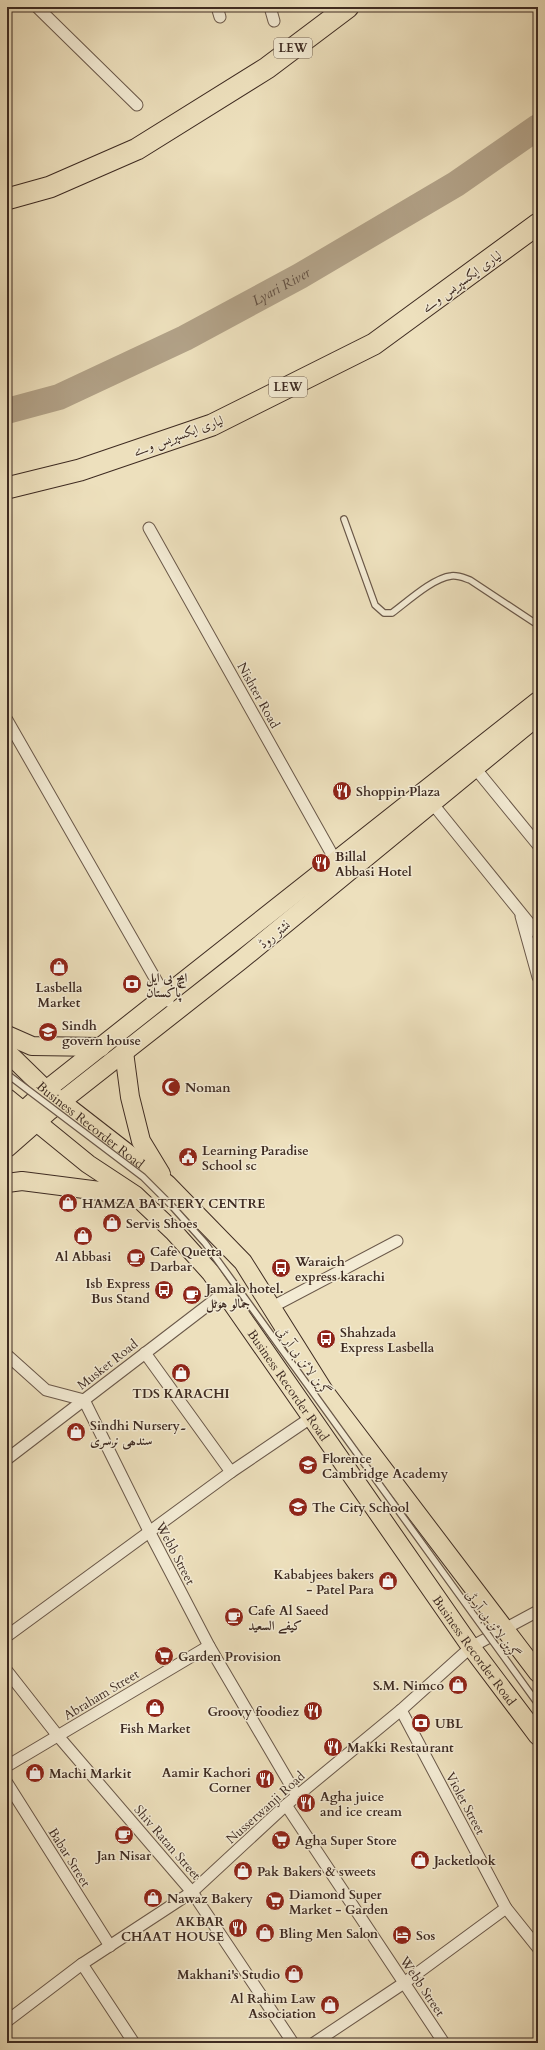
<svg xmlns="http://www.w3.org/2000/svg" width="545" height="2050" viewBox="0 0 545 2050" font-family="Cardo,Amiri,serif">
<rect width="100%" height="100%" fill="#ede0bd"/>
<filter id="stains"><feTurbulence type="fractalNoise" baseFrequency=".005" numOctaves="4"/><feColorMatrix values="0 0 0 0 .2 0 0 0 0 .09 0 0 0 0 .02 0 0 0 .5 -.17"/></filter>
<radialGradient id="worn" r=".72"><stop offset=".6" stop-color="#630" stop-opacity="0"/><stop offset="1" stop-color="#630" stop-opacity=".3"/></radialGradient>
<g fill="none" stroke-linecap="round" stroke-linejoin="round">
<path stroke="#b2a288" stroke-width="26" id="s1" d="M7 411 59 397 185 338 300 276 456 184 538 127"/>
<g stroke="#6a5849" stroke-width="8">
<path id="service" d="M344 519 375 605 384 613H392C407 602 433 578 451 576 458 575 464 578 470 580L538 625"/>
</g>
<g stroke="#6a5849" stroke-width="13">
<g id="minor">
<polyline points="37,7 137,105"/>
<polyline points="217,7 220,17"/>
<polyline points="270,7 274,21"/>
<polyline points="149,528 338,865"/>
<polyline points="7,720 168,1001"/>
<polyline points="475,768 538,845"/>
<polyline points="432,803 538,934"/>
<polyline points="521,916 538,977"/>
<polyline points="272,1307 397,1241"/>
<polyline points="145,1353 231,1472"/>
<polyline points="7,1355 46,1390 84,1400 150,1533 209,1646 297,1796"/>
<polyline points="7,1459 225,1292"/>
<polyline points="7,1636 231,1472 312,1417"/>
<polyline points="7,1671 58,1736 192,1892 293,2043"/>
<polyline points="401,1710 506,1908"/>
<polyline points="7,1766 209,1646"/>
<polyline points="7,1783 110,1946"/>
<polyline points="286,1805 444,2043"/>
<polyline points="82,1964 134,2043"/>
<polyline points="7,2021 82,1964 192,1892 286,1805 401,1710 471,1647 538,1611"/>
<polyline points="314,2043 404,1983 506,1908 538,1948"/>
</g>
</g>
<g stroke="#3e2b22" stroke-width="20">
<g id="primary">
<polyline points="7,1035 32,1046 101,1047"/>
<path id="s2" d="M7 1052 46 1090 167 1184 243 1262 324 1391 538 1673"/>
<polyline points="124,1052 130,1097 141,1141 161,1174"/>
<path id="s3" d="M7 1098 88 1164 135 1195 174 1232 211 1273 471 1647 538 1736"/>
<polyline points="7,1126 46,1090 538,701"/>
<polyline points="7,1148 48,1112 240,961 538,716"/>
<polyline points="7,1183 22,1181 131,1195"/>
</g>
</g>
<g stroke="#3e2b22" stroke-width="23">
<g id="motorway">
<polyline points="7,199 50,187 137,149 267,68 348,7"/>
<polyline points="7,488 80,470 212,425 374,344 538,224"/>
</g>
</g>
<use href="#service" stroke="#f3ebd4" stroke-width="5.5"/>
<use href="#minor" stroke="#f3ebd4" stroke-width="11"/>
<use href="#primary" stroke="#ede0bd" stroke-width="18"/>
<use href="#motorway" stroke="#ede0bd" stroke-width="21"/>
<g stroke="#6a5849" stroke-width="8" stroke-linecap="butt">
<polyline id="service-bridge" points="7,1074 143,1177 171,1205 205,1243 538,1704"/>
</g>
<use href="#service-bridge" stroke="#f3ebd4" stroke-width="5.5"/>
</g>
<defs>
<g id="restaurant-disc" transform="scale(1)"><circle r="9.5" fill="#8f2418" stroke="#f3ebd4"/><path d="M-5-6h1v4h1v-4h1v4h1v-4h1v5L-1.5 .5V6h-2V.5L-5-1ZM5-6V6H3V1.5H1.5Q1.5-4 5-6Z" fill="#fff"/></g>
<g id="shop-disc" transform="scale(1)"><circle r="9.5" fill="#8f2418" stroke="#f3ebd4"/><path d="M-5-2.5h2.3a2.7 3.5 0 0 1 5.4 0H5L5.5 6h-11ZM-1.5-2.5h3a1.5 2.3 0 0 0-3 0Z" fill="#fff"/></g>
<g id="bank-disc" transform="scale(1)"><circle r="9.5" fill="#8f2418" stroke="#f3ebd4"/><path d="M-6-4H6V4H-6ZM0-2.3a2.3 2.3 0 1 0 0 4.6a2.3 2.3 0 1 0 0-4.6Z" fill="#fff"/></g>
<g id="university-disc" transform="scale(1)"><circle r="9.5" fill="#8f2418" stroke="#f3ebd4"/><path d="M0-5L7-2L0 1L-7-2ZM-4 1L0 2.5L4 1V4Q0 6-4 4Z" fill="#fff"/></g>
<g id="mosque-disc" transform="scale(1)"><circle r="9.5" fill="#8f2418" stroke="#f3ebd4"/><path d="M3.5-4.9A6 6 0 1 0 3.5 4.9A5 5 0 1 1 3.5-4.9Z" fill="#fff"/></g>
<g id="civic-disc" transform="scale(1)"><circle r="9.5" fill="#8f2418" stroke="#f3ebd4"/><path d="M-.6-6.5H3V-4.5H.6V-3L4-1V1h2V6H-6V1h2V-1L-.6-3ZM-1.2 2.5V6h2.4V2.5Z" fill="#fff"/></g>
<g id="cafe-disc" transform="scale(1)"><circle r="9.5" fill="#8f2418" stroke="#f3ebd4"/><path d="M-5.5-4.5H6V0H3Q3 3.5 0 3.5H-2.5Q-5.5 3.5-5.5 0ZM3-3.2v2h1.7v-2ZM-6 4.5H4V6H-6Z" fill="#fff"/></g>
<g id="bus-disc" transform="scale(1)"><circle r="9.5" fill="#8f2418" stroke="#f3ebd4"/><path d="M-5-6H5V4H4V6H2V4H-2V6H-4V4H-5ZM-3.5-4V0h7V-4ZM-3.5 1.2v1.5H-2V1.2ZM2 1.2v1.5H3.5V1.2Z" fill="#fff"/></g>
<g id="school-disc" transform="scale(1)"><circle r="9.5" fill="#8f2418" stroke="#f3ebd4"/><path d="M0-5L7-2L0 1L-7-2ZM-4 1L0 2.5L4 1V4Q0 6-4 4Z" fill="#fff"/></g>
<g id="supermarket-disc" transform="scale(1)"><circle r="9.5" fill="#8f2418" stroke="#f3ebd4"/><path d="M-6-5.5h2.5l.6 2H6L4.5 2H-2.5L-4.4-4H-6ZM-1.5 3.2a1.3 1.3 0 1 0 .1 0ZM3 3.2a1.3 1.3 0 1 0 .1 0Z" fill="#fff"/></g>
<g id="hotel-disc" transform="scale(1)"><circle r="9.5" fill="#8f2418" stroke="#f3ebd4"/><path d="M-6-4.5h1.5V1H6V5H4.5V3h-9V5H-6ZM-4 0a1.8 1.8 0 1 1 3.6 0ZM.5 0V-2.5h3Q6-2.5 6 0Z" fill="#fff"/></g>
</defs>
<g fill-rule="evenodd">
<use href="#restaurant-disc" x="342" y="791"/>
<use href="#restaurant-disc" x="321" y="863"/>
<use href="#shop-disc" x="59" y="967"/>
<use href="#bank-disc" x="132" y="984"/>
<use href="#university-disc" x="48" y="1032"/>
<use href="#mosque-disc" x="171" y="1087"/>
<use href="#civic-disc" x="188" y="1157"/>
<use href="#shop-disc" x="68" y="1203"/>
<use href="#shop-disc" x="112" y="1223"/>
<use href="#shop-disc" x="83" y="1236"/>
<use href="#cafe-disc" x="136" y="1258"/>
<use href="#bus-disc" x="281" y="1268"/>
<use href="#bus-disc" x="164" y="1290"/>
<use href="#cafe-disc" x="192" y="1295"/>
<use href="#bus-disc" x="326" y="1339"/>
<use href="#shop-disc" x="181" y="1373"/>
<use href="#shop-disc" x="76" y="1432"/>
<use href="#school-disc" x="308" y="1465"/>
<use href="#school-disc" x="298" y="1507"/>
<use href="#shop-disc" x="388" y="1581"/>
<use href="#cafe-disc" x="234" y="1617"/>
<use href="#supermarket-disc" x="164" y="1656"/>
<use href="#shop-disc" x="458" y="1685"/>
<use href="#shop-disc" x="155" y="1708"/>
<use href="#restaurant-disc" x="313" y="1711"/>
<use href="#bank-disc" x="421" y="1723"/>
<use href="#restaurant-disc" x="333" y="1747"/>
<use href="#shop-disc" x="35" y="1773"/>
<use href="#restaurant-disc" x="265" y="1779"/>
<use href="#restaurant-disc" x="306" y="1803"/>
<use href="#cafe-disc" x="124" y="1835"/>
<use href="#supermarket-disc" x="281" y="1840"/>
<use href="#shop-disc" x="420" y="1860"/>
<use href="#shop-disc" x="243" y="1871"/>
<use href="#shop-disc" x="153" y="1898"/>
<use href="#supermarket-disc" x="275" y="1901"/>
<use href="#restaurant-disc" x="238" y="1928"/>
<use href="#shop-disc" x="265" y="1933"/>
<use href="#hotel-disc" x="402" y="1935"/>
<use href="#shop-disc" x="294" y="1974"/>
<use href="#shop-disc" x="330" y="2005"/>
</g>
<g text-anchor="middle" stroke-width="3" stroke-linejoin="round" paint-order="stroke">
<g fill="#f3ebd4" stroke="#746557" stroke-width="1">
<rect x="274" y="38" width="38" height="20" rx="3"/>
<rect x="269" y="377" width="38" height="20" rx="3"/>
</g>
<g font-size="12" font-weight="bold" fill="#3e2b22">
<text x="293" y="52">LEW</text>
<text x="288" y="391">LEW</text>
</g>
<g font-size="13" fill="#3e2b22" stroke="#f3ebd4">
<text transform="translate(461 281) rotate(-36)" y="5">لیاری ایکسپریس وے</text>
<text transform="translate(178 435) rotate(-20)" y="5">لیاری ایکسپریس وے</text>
<text transform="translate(259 695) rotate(61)" y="5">Nishter Road</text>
<text transform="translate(274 934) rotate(-39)" y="5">نشتر روڈ</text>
<text dy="5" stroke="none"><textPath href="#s2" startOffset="111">Business Recorder Road</textPath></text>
<text transform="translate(304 1361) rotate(54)" y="5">گرین لائن بی آر ٹی</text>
<text transform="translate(107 1364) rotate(-38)" y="5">Musket Road</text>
<text dy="5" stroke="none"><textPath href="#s3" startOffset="406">Business Recorder Road</textPath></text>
<text transform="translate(176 1553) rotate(62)" y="5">Webb Street</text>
<text transform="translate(493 1624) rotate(54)" y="5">گرین لائن بی آر ٹی</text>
<text dy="5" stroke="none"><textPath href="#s3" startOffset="730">Business Recorder Road</textPath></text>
<text transform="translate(101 1694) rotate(-31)" y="5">Abraham Street</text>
<text transform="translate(466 1803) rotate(62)" y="5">Violet Street</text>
<text transform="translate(265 1807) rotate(-42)" y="5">Nusserwanji Road</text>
<text transform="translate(168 1842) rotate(49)" y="5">Shiv Ratan Street</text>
<text transform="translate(70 1857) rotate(58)" y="5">Babar Street</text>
<text transform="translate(423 1986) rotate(56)" y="5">Webb Street</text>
</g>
<g font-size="13" font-weight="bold" fill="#3e2b22" stroke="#f3ebd4" text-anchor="start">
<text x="356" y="796">Shoppin Plaza</text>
<text x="335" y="861">Billal<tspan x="335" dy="15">Abbasi Hotel</tspan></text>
<text x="146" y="982">ایچ بی ایل<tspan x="146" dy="15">پاکستان</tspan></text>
<text x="59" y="992" text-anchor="middle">Lasbella<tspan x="59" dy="15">Market</tspan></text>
<text x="62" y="1030">Sindh<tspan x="62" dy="15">govern house</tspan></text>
<text x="185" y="1092">Noman</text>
<text x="202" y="1155">Learning Paradise<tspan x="202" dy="15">School sc</tspan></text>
<text x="82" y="1208">HAMZA BATTERY CENTRE</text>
<text x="126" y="1228">Servis Shoes</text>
<text x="150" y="1256">Cafe Quetta<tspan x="150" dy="15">Darbar</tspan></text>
<text x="83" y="1261" text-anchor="middle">Al Abbasi</text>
<text x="295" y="1266">Waraich<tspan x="295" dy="15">express karachi</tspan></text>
<text x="150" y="1288" text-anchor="end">Isb Express<tspan x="150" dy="15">Bus Stand</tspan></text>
<text x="206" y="1293">Jamalo hotel.<tspan x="206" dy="15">جمالو ہوٹل</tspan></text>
<text x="340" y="1337">Shahzada<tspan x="340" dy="15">Express Lasbella</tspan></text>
<text x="181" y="1398" text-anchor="middle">TDS KARACHI</text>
<text x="90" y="1430">Sindhi Nursery۔<tspan x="90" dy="15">سندھی نرسری</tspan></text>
<text x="322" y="1463">Florence<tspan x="322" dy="15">Cambridge Academy</tspan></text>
<text x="312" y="1512">The City School</text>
<text x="374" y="1579" text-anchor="end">Kababjees bakers<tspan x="374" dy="15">- Patel Para</tspan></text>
<text x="248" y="1615">Cafe Al Saeed<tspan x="248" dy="15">کیفے السعید</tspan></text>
<text x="178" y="1661">Garden Provision</text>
<text x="444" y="1690" text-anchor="end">S.M. Nimco</text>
<text x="299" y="1716" text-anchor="end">Groovy foodiez</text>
<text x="435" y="1728">UBL</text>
<text x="155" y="1733" text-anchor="middle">Fish Market</text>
<text x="347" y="1752">Makki Restaurant</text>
<text x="251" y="1777" text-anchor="end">Aamir Kachori<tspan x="251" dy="15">Corner</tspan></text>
<text x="49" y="1778">Machi Markit</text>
<text x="320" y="1801">Agha juice<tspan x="320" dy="15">and ice cream</tspan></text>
<text x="295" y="1845">Agha Super Store</text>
<text x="124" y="1860" text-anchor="middle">Jan Nisar</text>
<text x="434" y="1865">Jacketlook</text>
<text x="257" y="1876">Pak Bakers &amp; sweets</text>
<text x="289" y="1899">Diamond Super<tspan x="289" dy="15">Market - Garden</tspan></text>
<text x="167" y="1903">Nawaz Bakery</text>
<text x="224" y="1926" text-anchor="end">AKBAR<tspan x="224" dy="15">CHAAT HOUSE</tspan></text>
<text x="279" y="1938">Bling Men Salon</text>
<text x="416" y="1940">Sos</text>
<text x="280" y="1979" text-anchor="end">Makhani's Studio</text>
<text x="316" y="2003" text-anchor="end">Al Rahim Law<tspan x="316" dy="15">Association</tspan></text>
</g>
<g font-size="14" font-style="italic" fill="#614f41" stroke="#f3ebd4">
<text dy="5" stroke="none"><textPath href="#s1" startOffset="302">Lyari River</textPath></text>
</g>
</g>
<rect width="545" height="2050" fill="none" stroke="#ede0bd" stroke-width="24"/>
<rect x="8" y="8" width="529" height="2034" fill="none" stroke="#3e2b22" stroke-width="2"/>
<rect x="12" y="12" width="521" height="2026" fill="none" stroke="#3e2b22"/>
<rect width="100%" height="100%" filter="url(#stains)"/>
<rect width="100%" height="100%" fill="url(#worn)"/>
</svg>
